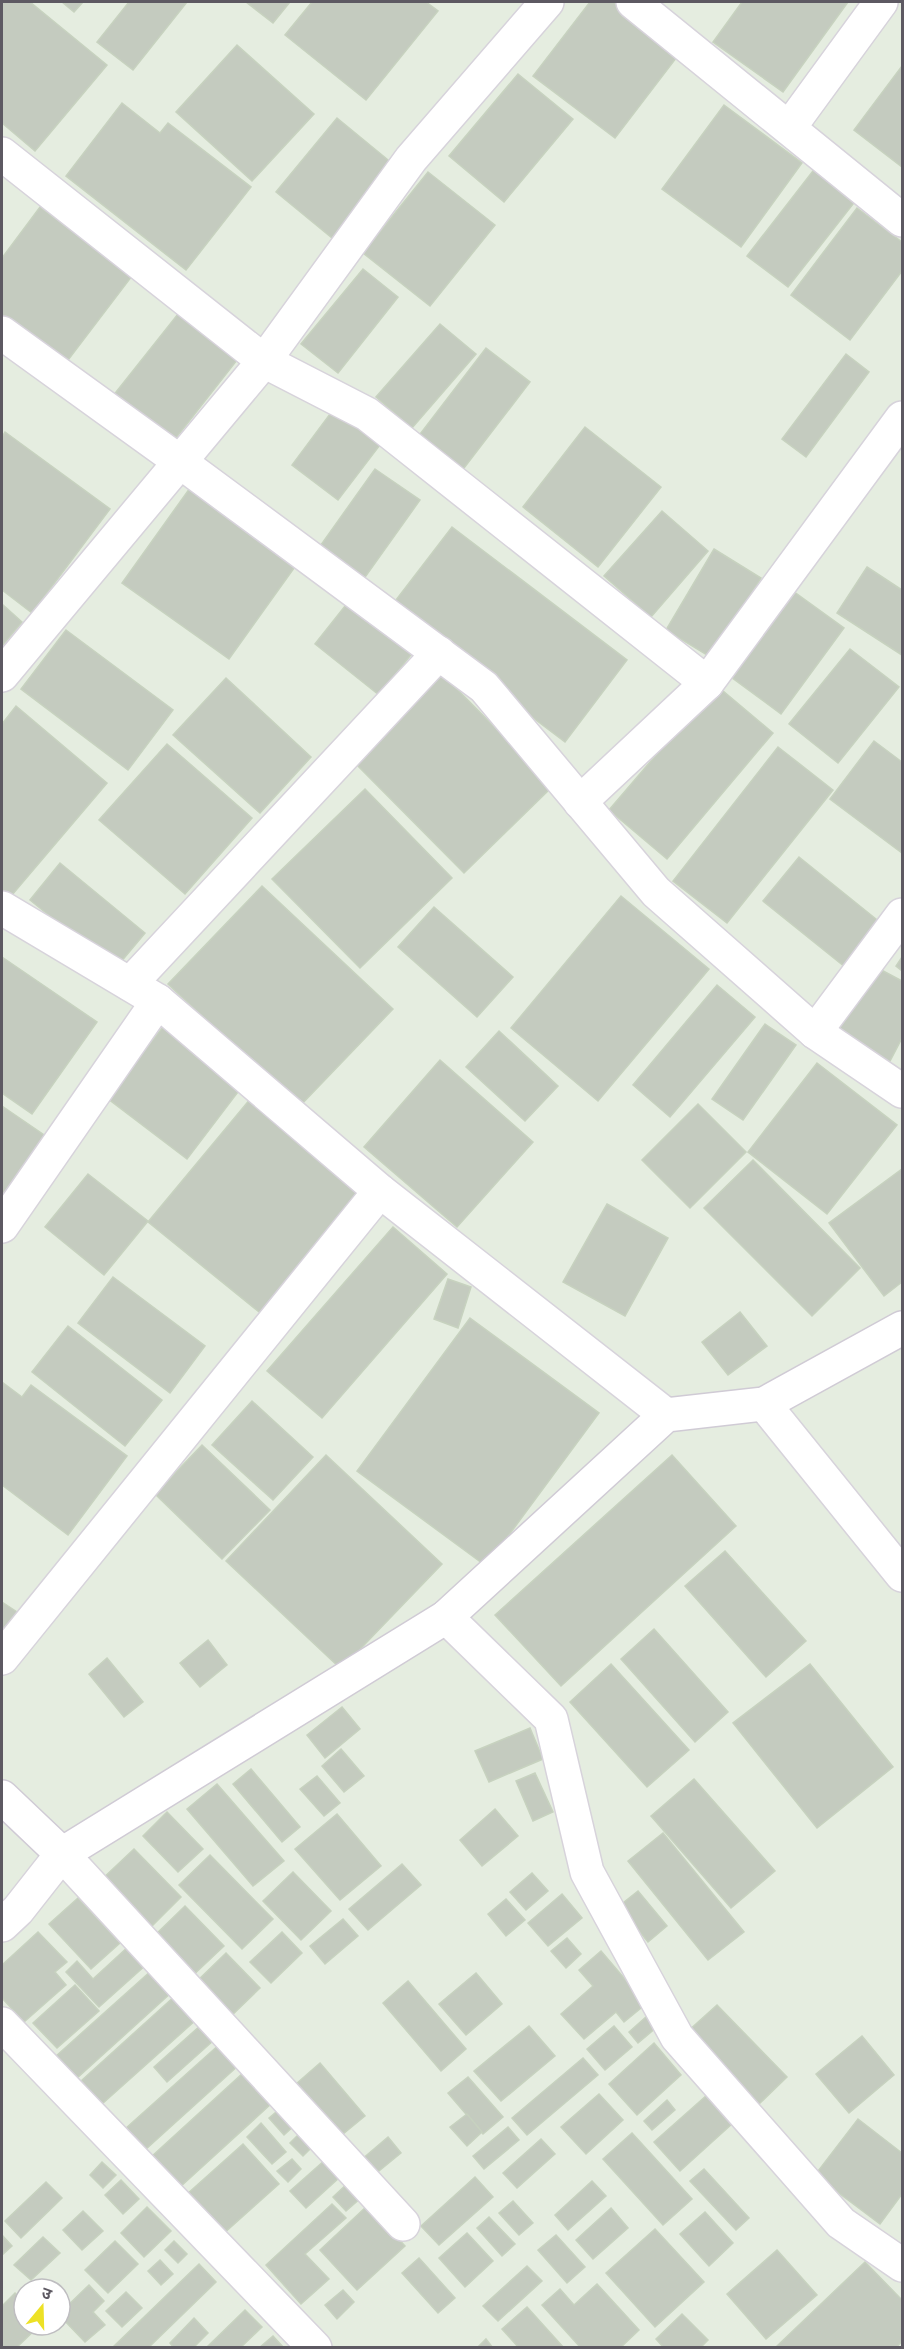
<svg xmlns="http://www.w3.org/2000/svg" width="904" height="2349" viewBox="0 0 904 2349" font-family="Ubuntu,'Noto Sans Devanagari',sans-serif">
<rect width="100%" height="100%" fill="#e5ede0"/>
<g fill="#c4cbbf" stroke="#c7d2bf" stroke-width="1.5">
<polygon points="2,2 30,2 107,65 35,151 2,123"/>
<polygon points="62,2 83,2 74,12"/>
<polygon points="129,2 187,2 133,70 97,42"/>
<polygon points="246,2 290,2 273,23"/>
<polygon points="312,2 426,2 438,11 366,100 285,35"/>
<polygon points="590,2 613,2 680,53 615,138 533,76"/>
<polygon points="742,2 848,2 783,92 713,42"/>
<polygon points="237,45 314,114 252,181 176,112"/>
<polygon points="902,66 902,167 854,130"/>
<polygon points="518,74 573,119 504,202 449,156"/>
<polygon points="122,103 160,133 168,123 251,187 186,270 66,176"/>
<polygon points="724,105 802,163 741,247 662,189"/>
<polygon points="337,118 393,164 332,238 276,192"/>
<polygon points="816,167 857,199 788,287 747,256"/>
<polygon points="428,172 495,225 430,306 363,253"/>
<polygon points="40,207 132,276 62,368 2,322 2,258"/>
<polygon points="857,208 902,242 902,271 850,340 791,295"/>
<polygon points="363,269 398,297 338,373 301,344"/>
<polygon points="182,309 241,355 172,443 113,396"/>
<polygon points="440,324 476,354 412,428 376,397"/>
<polygon points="486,348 530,382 461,472 417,438"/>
<polygon points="846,354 869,372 806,457 782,439"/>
<polygon points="336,406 383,441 338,500 292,465"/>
<polygon points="585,427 661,487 598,567 523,507"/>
<polygon points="5,432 110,509 32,613 2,590 2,437"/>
<polygon points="375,469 420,500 363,580 318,549"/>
<polygon points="190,488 297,564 229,659 122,583"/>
<polygon points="662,511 708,551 651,617 604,576"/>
<polygon points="452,527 627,660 565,742 389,609"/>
<polygon points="714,549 761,578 712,658 666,630"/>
<polygon points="867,567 902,590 902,655 837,613"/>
<polygon points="793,591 844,628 781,714 731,677"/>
<polygon points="353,596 417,647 379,695 315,644"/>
<polygon points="2,604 22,622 2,646"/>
<polygon points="66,630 173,710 128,770 21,689"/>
<polygon points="850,649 899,687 838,763 789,724"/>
<polygon points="438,670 553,786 464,873 349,757"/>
<polygon points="226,678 311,757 260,813 173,735"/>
<polygon points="716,685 773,733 667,859 609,810"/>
<polygon points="16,706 107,783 6,902 2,899 2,724"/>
<polygon points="874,741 902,762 902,853 830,799"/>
<polygon points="167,744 252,818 185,894 99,820"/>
<polygon points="778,747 833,790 727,923 673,881"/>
<polygon points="365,789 452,878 360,968 272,879"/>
<polygon points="799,857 881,923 845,967 763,901"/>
<polygon points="60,863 145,933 115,969 30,900"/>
<polygon points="262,886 393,1009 299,1107 168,984"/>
<polygon points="621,896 709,969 598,1101 511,1028"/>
<polygon points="434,907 513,977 477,1017 398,947"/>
<polygon points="2,957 97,1022 32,1114 2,1093"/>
<polygon points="902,957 902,971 896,966"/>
<polygon points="872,965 902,981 902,1038 889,1063 836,1036"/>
<polygon points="717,985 755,1017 670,1117 633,1085"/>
<polygon points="765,1024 796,1045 743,1120 712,1099"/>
<polygon points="163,1027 241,1088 187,1159 107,1098"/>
<polygon points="499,1031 558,1086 525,1121 466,1067"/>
<polygon points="440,1060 533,1142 457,1227 364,1147"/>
<polygon points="817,1063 897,1125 827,1214 748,1152"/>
<polygon points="251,1098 366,1192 264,1316 148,1222"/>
<polygon points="698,1104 746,1152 690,1208 642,1160"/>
<polygon points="2,1106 47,1137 2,1203"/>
<polygon points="753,1160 860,1268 812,1316 704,1208"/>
<polygon points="902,1169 902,1282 884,1296 829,1223"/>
<polygon points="88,1174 148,1221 104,1275 45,1227"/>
<polygon points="607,1204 668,1238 625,1316 563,1282"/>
<polygon points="393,1227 447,1274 322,1418 267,1371"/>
<polygon points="113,1277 205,1346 170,1393 78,1323"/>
<polygon points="448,1279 471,1287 458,1328 434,1319"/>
<polygon points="740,1312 767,1346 728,1375 702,1342"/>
<polygon points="470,1318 599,1413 486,1566 357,1471"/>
<polygon points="68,1326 162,1400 125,1446 32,1372"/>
<polygon points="2,1382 22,1397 31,1385 127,1456 68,1535 2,1485"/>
<polygon points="252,1401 313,1457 273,1500 212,1445"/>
<polygon points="202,1445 270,1510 222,1559 155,1494"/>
<polygon points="326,1455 442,1564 341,1669 226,1561"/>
<polygon points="672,1455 736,1526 561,1686 495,1615"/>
<polygon points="725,1551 806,1641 766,1677 685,1586"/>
<polygon points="2,1602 23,1616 2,1647"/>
<polygon points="654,1629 728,1712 695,1742 621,1659"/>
<polygon points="208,1640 227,1665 200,1687 180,1663"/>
<polygon points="107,1658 143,1702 124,1717 89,1674"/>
<polygon points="611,1664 689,1750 647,1787 570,1702"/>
<polygon points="810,1664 893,1767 817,1828 733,1723"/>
<polygon points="342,1707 360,1729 325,1758 307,1735"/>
<polygon points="530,1728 543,1759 489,1782 475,1751"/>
<polygon points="341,1749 364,1776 344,1792 322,1766"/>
<polygon points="251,1769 300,1827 282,1842 233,1784"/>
<polygon points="535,1773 553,1812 533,1821 516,1781"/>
<polygon points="317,1776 340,1803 324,1816 300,1789"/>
<polygon points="694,1779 775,1871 731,1908 651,1816"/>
<polygon points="217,1784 284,1861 253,1886 187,1809"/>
<polygon points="495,1809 518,1836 482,1866 460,1840"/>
<polygon points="167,1812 203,1849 178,1872 143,1836"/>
<polygon points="337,1814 381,1866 340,1900 295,1849"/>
<polygon points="663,1833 744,1932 708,1960 628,1861"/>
<polygon points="134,1849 181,1897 147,1931 99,1882"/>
<polygon points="210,1855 273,1919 242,1949 179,1885"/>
<polygon points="402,1864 421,1885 368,1930 349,1909"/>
<polygon points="293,1872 331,1911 301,1940 263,1901"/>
<polygon points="532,1873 548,1891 526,1910 510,1892"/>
<polygon points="638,1891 667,1926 648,1942 619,1906"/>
<polygon points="562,1894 582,1918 548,1946 528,1923"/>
<polygon points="78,1898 120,1943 91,1969 49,1924"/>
<polygon points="506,1899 525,1920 506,1936 488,1914"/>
<polygon points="185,1906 224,1946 188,1980 150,1940"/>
<polygon points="343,1919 358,1936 325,1964 310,1946"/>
<polygon points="38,1932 67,1962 55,1972 66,1985 24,2022 2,1998 2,1965"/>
<polygon points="282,1932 302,1953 271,1983 250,1962"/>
<polygon points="567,1938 581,1954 566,1968 551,1951"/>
<polygon points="130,1945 147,1964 99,2007 66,1972 77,1961 93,1979"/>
<polygon points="601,1951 646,2004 624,2022 616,2012 584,2039 561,2014 593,1986 579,1970"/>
<polygon points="226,1953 260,1988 227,2020 193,1985"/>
<polygon points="152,1970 172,1992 76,2079 55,2057"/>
<polygon points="476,1973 502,2004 466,2035 439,2004"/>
<polygon points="408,1981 466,2049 441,2071 383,2003"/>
<polygon points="75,1985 99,2011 57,2048 33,2023"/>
<polygon points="176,1995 197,2019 102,2104 81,2081"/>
<polygon points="717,2005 787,2077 758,2105 687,2032"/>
<polygon points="647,2016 657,2027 638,2043 629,2032"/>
<polygon points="201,2025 214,2040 167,2082 154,2067"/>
<polygon points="529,2026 555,2056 501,2101 474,2071"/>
<polygon points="614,2026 632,2047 605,2070 587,2049"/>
<polygon points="862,2036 894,2075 849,2113 816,2074"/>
<polygon points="221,2043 240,2064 145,2150 125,2129"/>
<polygon points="654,2043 681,2075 637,2115 609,2084"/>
<polygon points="583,2058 598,2075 527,2135 512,2118"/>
<polygon points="320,2063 365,2116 332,2143 288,2091"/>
<polygon points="244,2072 272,2103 179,2188 151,2157"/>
<polygon points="468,2077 503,2117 483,2134 448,2093"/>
<polygon points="599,2094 623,2120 586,2154 561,2127"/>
<polygon points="707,2095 733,2123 680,2171 654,2142"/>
<polygon points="667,2100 675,2110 652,2130 644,2121"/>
<polygon points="282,2107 297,2123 284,2135 269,2118"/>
<polygon points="467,2114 482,2132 467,2146 450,2127"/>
<polygon points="858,2119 902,2153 902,2194 880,2224 815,2175"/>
<polygon points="261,2123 286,2152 272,2164 247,2137"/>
<polygon points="508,2127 519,2140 484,2169 473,2156"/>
<polygon points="632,2133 692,2199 663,2225 603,2159"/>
<polygon points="298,2135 311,2148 303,2156 290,2143"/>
<polygon points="388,2137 401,2153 374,2175 361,2160"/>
<polygon points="541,2139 555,2154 517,2188 503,2173"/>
<polygon points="243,2144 279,2184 222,2235 186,2195"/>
<polygon points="292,2159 301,2169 288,2182 277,2171"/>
<polygon points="325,2160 340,2177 306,2208 290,2191"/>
<polygon points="102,2162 116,2175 103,2188 90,2175"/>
<polygon points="704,2169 749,2218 736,2230 690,2181"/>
<polygon points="475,2177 493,2197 439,2245 421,2226"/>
<polygon points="121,2180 139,2199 123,2214 105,2195"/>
<polygon points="592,2181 606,2196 568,2230 555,2215"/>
<polygon points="46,2182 62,2198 21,2238 5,2221"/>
<polygon points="349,2182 362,2197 346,2211 333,2197"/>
<polygon points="513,2201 533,2223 519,2235 499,2213"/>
<polygon points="332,2204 346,2218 305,2254 329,2279 301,2304 266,2265"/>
<polygon points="367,2206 405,2246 357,2290 320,2250"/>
<polygon points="147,2207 171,2231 144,2257 121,2233"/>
<polygon points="611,2208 628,2228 593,2259 576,2240"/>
<polygon points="83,2211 103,2231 82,2250 63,2230"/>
<polygon points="705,2212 733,2243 709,2266 680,2234"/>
<polygon points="489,2217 515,2244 502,2256 477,2228"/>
<polygon points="655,2229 704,2282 655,2327 606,2273"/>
<polygon points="467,2233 493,2261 465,2287 439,2258"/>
<polygon points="2,2235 12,2246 2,2255"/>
<polygon points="556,2235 585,2267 567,2283 538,2250"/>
<polygon points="43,2237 60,2253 31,2280 14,2265"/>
<polygon points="115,2241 138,2264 108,2293 85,2270"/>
<polygon points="174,2241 187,2254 178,2263 165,2250"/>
<polygon points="777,2250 817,2295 766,2339 727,2294"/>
<polygon points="419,2258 455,2298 438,2313 402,2273"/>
<polygon points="160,2260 173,2274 161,2285 148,2271"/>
<polygon points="865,2262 902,2300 902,2341 896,2348 776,2347"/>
<polygon points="199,2264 216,2282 148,2348 112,2348"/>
<polygon points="527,2266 542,2281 498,2321 483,2306"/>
<polygon points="597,2284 639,2330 620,2348 581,2348 542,2305 560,2289 574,2305"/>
<polygon points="89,2285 104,2301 93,2312 105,2325 85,2342 60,2316 60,2313"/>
<polygon points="343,2290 354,2302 337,2319 325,2305"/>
<polygon points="126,2292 142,2308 122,2327 106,2311"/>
<polygon points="15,2293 24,2302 24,2325 40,2325 16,2348 2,2348 2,2306"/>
<polygon points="527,2307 564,2348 519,2348 502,2329"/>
<polygon points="245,2310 262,2327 240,2348 206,2348"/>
<polygon points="682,2314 708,2340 700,2348 664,2348 656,2339"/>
<polygon points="194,2318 208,2333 193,2348 174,2348 170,2343"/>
<polygon points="273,2336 284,2348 259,2348"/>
<polygon points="486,2339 493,2348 477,2348"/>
</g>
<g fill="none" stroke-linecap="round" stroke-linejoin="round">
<g stroke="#d7d3db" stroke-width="36">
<g id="street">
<polyline points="633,2 902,220"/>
<polyline points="789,128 881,2"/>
<polyline points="2,154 264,361 367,414 707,683"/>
<polyline points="2,333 179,461 484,687 656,892 815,1032 902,1091"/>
<polyline points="2,675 264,361 411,159 547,2"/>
<polyline points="580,802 707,683 902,418"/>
<polyline points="2,908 158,1001 380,1191 666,1415"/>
<polyline points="130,984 439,653"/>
<polyline points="815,1032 902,915"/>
<polyline points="2,1226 158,1001"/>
<polyline points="764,1404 902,1575"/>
<polyline points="446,1617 551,1719 587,1872 677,2037 841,2223 902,2265"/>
<polyline points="2,1658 380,1191"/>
<polyline points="2,1925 18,1910 62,1854 403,2224"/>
<polyline points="2,2024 315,2348"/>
</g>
</g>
<g stroke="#d0cbd5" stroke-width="36">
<polyline id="secondary" points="2,1797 62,1854 446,1617 666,1415 764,1404 902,1328"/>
</g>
<use href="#street" stroke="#fff" stroke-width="33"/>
<use href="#secondary" stroke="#fff" stroke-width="33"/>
</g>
<rect width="904" height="2349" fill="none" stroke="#5d5962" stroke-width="6"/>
<g transform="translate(42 2307) rotate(19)"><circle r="28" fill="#ffffff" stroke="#bebdc0" stroke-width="1.5"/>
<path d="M0-4.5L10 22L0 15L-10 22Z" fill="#ede126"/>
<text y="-9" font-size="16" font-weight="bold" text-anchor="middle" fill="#5d5962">उ</text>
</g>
</svg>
